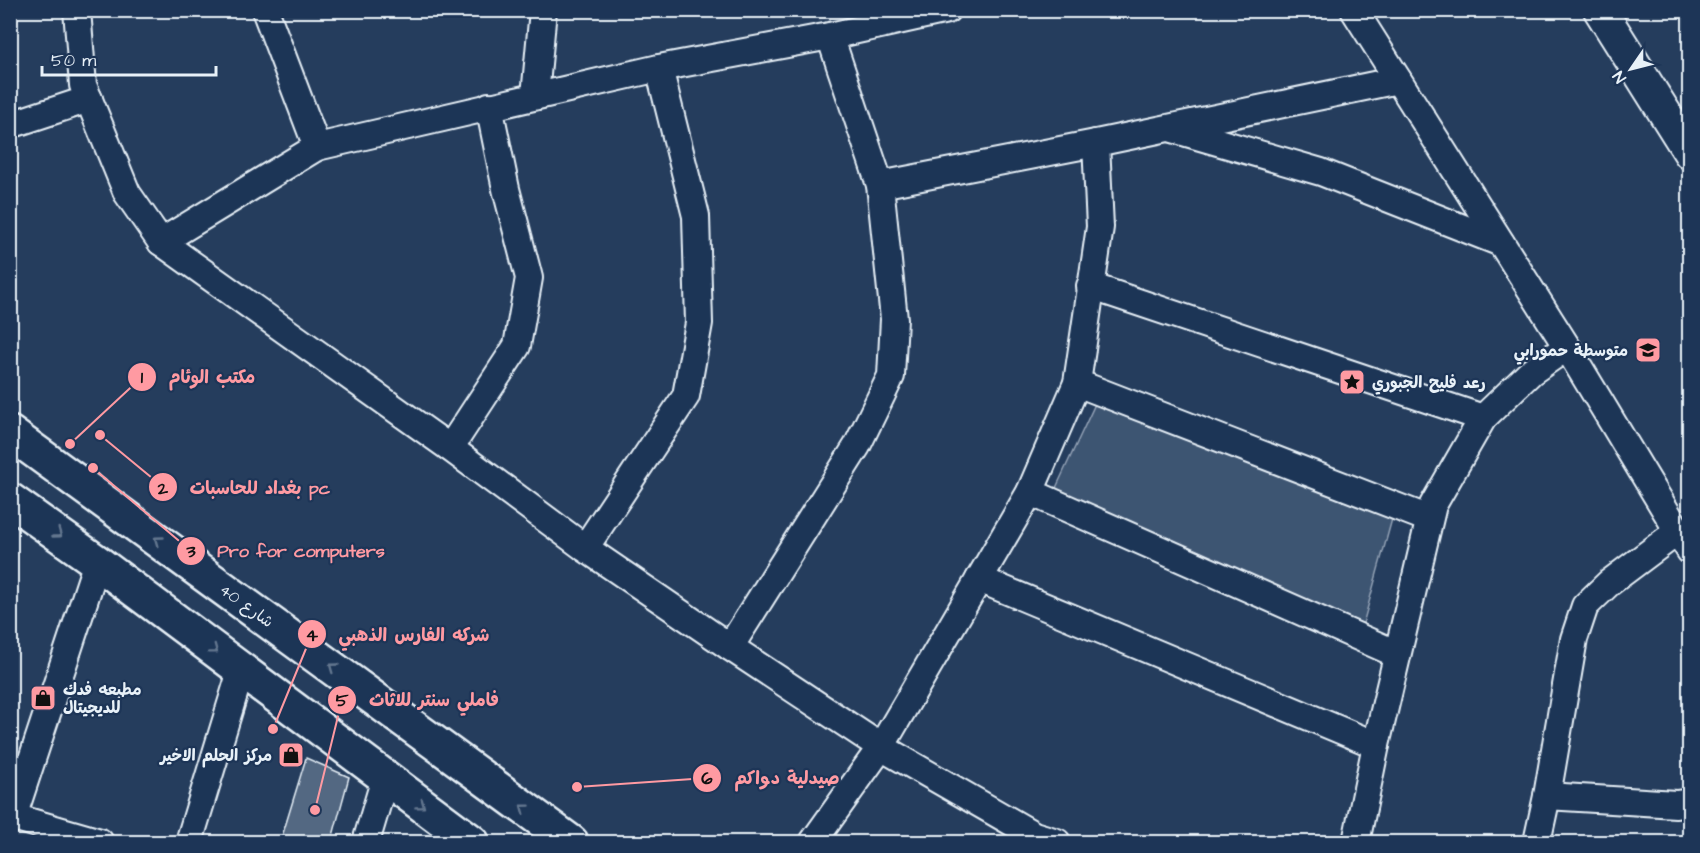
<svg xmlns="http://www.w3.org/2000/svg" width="1700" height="853" viewBox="0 0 1700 853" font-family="'Architects Daughter','Playpen Sans Arabic',sans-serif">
<rect width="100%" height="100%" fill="#253d5d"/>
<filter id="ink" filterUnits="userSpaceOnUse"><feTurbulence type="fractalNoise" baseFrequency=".0167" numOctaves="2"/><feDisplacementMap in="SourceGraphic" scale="12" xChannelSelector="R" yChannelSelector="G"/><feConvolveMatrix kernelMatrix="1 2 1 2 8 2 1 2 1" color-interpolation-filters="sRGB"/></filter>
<g filter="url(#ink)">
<polygon fill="#3e5472" stroke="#93a2b5" stroke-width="1.5" points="1095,404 1392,519 1363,624 1055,490"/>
<polygon fill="#536782" stroke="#e8f1f8" stroke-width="1.5" points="306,758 349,777 331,843 280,843"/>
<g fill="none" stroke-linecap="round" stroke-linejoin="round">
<g stroke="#e8f1f8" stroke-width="30">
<g id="minor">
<polyline points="77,10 83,85 127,193 161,242 450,448 585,548 730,647 881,747 1034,835 1057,842"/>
<polyline points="265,10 317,147"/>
<polyline points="1354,10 1567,347 1690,551"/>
<polyline points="535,96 543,10"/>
<polyline points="10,125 89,99"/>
<polyline points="1173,129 1321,172 1501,243"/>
<polyline points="880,185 1096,143 1398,80"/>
<polyline points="161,242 317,147 659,68 830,36 947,10"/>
<polyline points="1090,286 1483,418"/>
<polyline points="1077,383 1429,519"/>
<polyline points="450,448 517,346 529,278 506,189 489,106"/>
<polyline points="1030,492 1397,654"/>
<polyline points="585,548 686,396 699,323 696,216 659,68"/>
<polyline points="979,579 1376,745"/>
<polyline points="730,647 857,446 891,376 894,319 880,185 830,36"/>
<polyline points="1547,796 1676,804 1690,802"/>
<polyline points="10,816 100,842"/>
<polyline points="13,817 97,562"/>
<polyline points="189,842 241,671"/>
<polyline points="366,842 385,778"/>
<polyline points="813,842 881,747 1030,492 1077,383 1100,227 1096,143"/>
<polyline points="1356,842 1376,745 1433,505 1483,418 1531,372 1567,347"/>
<polyline points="1537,842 1547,796 1574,639 1585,606 1609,583 1677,532"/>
</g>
</g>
<g stroke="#e8f1f8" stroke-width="36">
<polyline id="tertiary" points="1600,10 1690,153"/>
</g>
<g stroke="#e8f1f8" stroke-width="38">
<g id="primary">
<polyline points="10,433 571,842"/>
<polyline points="10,500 97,562 472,842"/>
</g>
</g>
<use href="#minor" stroke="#1d3557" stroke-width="26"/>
<use href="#tertiary" stroke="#1d3557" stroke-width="32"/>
<use href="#primary" stroke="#1d3557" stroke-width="33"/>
</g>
<defs><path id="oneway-chevron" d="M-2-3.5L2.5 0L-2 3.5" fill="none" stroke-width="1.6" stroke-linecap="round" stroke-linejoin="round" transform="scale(1.5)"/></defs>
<g stroke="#64778f">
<use href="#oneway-chevron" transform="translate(58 534) rotate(36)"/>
<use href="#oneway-chevron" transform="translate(158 540) rotate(-144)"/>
<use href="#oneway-chevron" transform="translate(214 650) rotate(37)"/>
<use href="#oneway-chevron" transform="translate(333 667) rotate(-144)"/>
<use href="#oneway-chevron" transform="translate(421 805) rotate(37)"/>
<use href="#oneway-chevron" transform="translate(524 808) rotate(-143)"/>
</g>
</g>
<defs>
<g id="school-square" transform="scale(1.35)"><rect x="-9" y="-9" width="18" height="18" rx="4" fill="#ff9aa2" stroke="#1d3557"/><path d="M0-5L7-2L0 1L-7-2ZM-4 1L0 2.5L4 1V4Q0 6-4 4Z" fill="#111"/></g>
<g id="sight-square" transform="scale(1.35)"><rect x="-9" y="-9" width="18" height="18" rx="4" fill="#ff9aa2" stroke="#1d3557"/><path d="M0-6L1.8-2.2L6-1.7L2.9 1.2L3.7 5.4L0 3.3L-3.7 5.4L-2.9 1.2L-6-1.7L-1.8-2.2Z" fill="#111"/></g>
<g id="shop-square" transform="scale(1.35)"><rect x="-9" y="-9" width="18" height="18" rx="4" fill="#ff9aa2" stroke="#1d3557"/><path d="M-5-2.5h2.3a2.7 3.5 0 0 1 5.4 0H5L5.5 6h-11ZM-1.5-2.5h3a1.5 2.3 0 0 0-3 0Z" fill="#111"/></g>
</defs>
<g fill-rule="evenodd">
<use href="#school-square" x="1648" y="350"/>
<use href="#sight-square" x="1352" y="382"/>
<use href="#shop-square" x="43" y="698"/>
<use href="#shop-square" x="291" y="755"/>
</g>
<g text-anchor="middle" stroke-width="4.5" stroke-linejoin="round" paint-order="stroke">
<g font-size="16" font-weight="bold" fill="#e8f1f8" stroke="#1d3557" text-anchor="end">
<text x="1628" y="356">متوسطة حمورابي</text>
<text x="1372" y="388" text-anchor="start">رعد فليح الجبوري</text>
<text x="63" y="695" text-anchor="start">مطبعه فدك<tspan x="63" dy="18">للديجيتال</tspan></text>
<text x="272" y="761">مركز الحلم الاخير</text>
</g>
<g font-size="16" fill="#e8f1f8" stroke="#1d3557">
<text transform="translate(247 605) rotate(36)" y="6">شارع 40</text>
</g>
</g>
<path fill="none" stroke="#ff9aa2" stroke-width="2" d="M70 444L142 377M100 435L163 487M93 468L191 551M273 729L312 634M315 810L342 700M577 787L707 778"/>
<g fill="#ff9aa2" stroke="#1d3557" stroke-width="2">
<circle cx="70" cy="444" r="6"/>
<circle cx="100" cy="435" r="6"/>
<circle cx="93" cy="468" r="6"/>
<circle cx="273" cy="729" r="6"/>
<circle cx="315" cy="810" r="6"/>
<circle cx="577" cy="787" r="6"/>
<circle cx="142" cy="377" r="15"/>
<circle cx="163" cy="487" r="15"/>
<circle cx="191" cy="551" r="15"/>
<circle cx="312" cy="634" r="15"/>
<circle cx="342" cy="700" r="15"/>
<circle cx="707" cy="778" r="15"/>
</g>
<g font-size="18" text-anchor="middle" font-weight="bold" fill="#111">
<text x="142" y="383">1</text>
<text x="163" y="494">2</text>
<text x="191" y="557">3</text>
<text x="312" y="641">4</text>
<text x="342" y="706">5</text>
<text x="707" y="784">6</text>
</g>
<g font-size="18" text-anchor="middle" font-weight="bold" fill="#ff9aa2" stroke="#1d3557" stroke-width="4.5" stroke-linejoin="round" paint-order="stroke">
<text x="212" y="383">مكتب الوئام</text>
<text x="260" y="494">بغداد للحاسبات pc</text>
<text x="301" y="557">Pro for computers</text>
<text x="414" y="641">شركه الفارس الذهبي</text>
<text x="434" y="706">فاملي سنتر للاثاث</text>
<text x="787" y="784">صيدلية دواكم</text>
</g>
<rect width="1700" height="853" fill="none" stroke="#1d3557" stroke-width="36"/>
<rect x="18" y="18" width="1664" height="817" fill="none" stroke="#e8f1f8" stroke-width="2" filter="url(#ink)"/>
<g transform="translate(1631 69) rotate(235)" stroke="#1d3557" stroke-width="4.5" paint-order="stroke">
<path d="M0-4.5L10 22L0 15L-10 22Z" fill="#e8f1f8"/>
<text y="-9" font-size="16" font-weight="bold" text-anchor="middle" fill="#e8f1f8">N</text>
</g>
<path d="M42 66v9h174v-9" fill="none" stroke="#e8f1f8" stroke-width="3"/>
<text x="51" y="66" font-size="18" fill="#e8f1f8" stroke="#1d3557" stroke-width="4.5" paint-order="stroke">50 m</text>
</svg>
